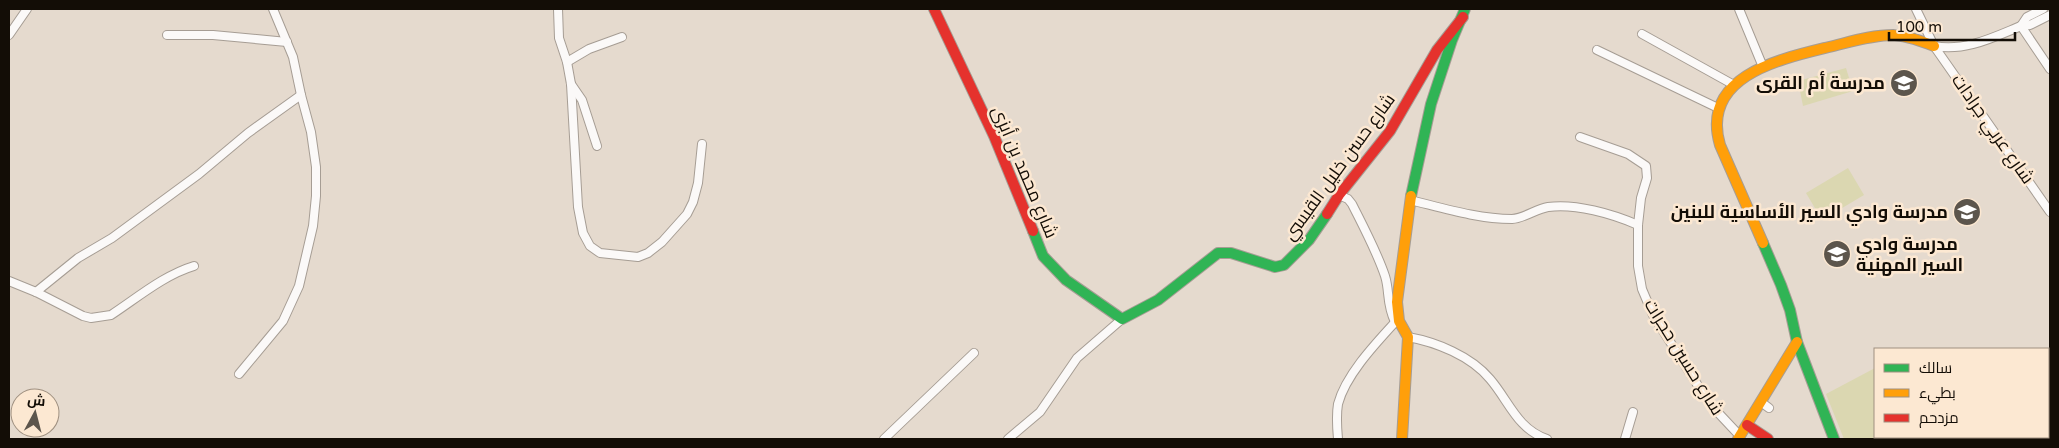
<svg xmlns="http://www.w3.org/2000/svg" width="2059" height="448" viewBox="0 0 2059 448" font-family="'Varela Round',Cairo,sans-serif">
<rect width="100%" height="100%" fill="#e5dace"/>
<g fill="#dbd7b1">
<polygon points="1846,68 1853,91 1803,106 1798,81"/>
<polygon points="1848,168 1864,195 1822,220 1806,193"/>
<polygon points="1875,368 1875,437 1979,437 1980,439 1844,439 1826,394"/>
</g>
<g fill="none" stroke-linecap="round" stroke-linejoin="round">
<g stroke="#a69d94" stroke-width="10">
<g id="street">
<polyline points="558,9 559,38 567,62 571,84 578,207 583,233 590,246 600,253 638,257 648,253 662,242 687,214 693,202 698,183 702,144"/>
<polyline points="1739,9 1763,67"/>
<polyline points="1916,9 1934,46 2050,212"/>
<polyline points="2021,26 2050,69"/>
<polyline points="2021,26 2027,17 2043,9"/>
<polyline points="1642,34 1734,85"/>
<polyline points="9,35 27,9"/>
<polyline points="167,35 213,35 287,42"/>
<path d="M1934 46C1965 52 1994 37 2021 26L2030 25 2050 15"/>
<polyline points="1597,50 1718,108"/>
<polyline points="567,62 589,49 622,37"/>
<polyline points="571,84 582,100 597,146"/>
<polyline points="1580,137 1628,154 1646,166 1647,178 1641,198 1638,225 1638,266 1642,289 1653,315 1709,403 1740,436"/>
<path d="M1339 195 1348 199 1352 204C1363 226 1377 252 1385 276 1390 292 1386 303 1395 322"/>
<path d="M1410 200C1443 208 1478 219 1512 219 1525 218 1536 209 1548 207 1575 203 1613 214 1638 225"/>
<path d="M9 281 36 292 83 316 91 318 111 315C137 298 164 275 194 266"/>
<polyline points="36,292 78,258 112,238 199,174 248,133 301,95"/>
<path d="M1408 337C1436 342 1471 356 1490 379 1509 401 1517 429 1547 439"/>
<polyline points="239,374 283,321 299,286 313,226 316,196 316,167 311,132 301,95 293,57 273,9"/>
<polyline points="1761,402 1769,408"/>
<polyline points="884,439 974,353"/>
<polyline points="1008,439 1040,412 1077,358 1122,319"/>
<path d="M1338 439C1337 428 1336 416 1338 404 1346 374 1377 342 1398 319"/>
<polyline points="1625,439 1633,412"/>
</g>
</g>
<g stroke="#a69d94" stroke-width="12">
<g id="fast">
<polyline points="1411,196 1431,104 1452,40 1465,9"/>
<polyline points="1033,231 1043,256 1066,280 1122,319 1158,300 1218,253 1231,253 1275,267 1284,265 1309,240 1327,214"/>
<polyline points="1763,243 1781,285 1790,310 1797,342 1834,439"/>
</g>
</g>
<g stroke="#a69d94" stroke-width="12">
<g id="slow">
<path d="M1763 243 1720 145C1700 76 1780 59 1829 47 1850 42 1872 35 1893 35 1908 36 1921 41 1934 46"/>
<polyline points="1402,439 1408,337 1399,321 1397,302 1411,196"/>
<polyline points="1738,439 1797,342"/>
</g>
</g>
<g stroke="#a69d94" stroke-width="12">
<g id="jam">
<polyline points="934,9 994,136 1033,231"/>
<polyline points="1327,214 1339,195 1390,131 1437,50 1463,17"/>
<polyline points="1747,425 1768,439"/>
</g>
</g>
<use href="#street" stroke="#fbf9f8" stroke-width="8"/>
<use href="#fast" stroke="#30b455" stroke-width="10"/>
<use href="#slow" stroke="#ff9f0a" stroke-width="10"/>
<use href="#jam" stroke="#e5322d" stroke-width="10"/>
</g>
<defs>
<g id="school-disc" transform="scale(1.4375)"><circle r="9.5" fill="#5c554c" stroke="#fce8d2"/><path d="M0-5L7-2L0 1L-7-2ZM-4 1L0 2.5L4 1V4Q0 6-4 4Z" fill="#fff"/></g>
</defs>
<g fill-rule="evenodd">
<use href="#school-disc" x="1904" y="83"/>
<use href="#school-disc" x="1967" y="212"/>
<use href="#school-disc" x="1837" y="254"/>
</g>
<g text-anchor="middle" stroke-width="5" stroke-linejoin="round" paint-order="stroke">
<g font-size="18" font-weight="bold" fill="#130d06" stroke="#fce8d2" text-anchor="end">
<text x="1885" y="89">مدرسة أم القرى</text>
<text x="1948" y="218">مدرسة وادي السير الأساسية للبنين</text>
<text x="1856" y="250" text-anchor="start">مدرسة وادي<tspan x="1856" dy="21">السير المهنية</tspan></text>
</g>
<g font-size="18" fill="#130d06" stroke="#fce8d2">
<text transform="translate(1993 129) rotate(55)" y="6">شارع عربي جرادات</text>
<text transform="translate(1339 167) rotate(-54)" y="6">شارع حسن خليل القيسي</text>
<text transform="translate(1025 172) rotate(67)" y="6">شارع محمد بن أبزى</text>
<text transform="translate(1684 357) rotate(58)" y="6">شارع حسين حجرات</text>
</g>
</g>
<rect width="2059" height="448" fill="none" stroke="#130d06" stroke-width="20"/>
<rect x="1874" y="348" width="175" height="90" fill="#fce8d2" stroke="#9f9080"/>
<rect x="1884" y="364" width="25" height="8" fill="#30b455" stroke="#9f9080"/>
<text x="1919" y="373" font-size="15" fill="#130d06">سالك</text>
<rect x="1884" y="389" width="25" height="8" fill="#ff9f0a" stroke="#9f9080"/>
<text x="1919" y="398" font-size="15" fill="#130d06">بطيء</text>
<rect x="1884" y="414" width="25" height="8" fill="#e5322d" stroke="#9f9080"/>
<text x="1919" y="423" font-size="15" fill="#130d06">مزدحم</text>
<g transform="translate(35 413) rotate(7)"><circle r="24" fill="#fce8d2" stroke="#9f9080"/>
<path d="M0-4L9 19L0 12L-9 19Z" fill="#5c554c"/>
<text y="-8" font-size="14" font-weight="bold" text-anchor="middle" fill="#130d06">ش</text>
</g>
<path d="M1889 32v8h126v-8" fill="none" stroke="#130d06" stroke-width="2.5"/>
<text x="1896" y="32" font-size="15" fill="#130d06" stroke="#fce8d2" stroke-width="4" paint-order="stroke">100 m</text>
</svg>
